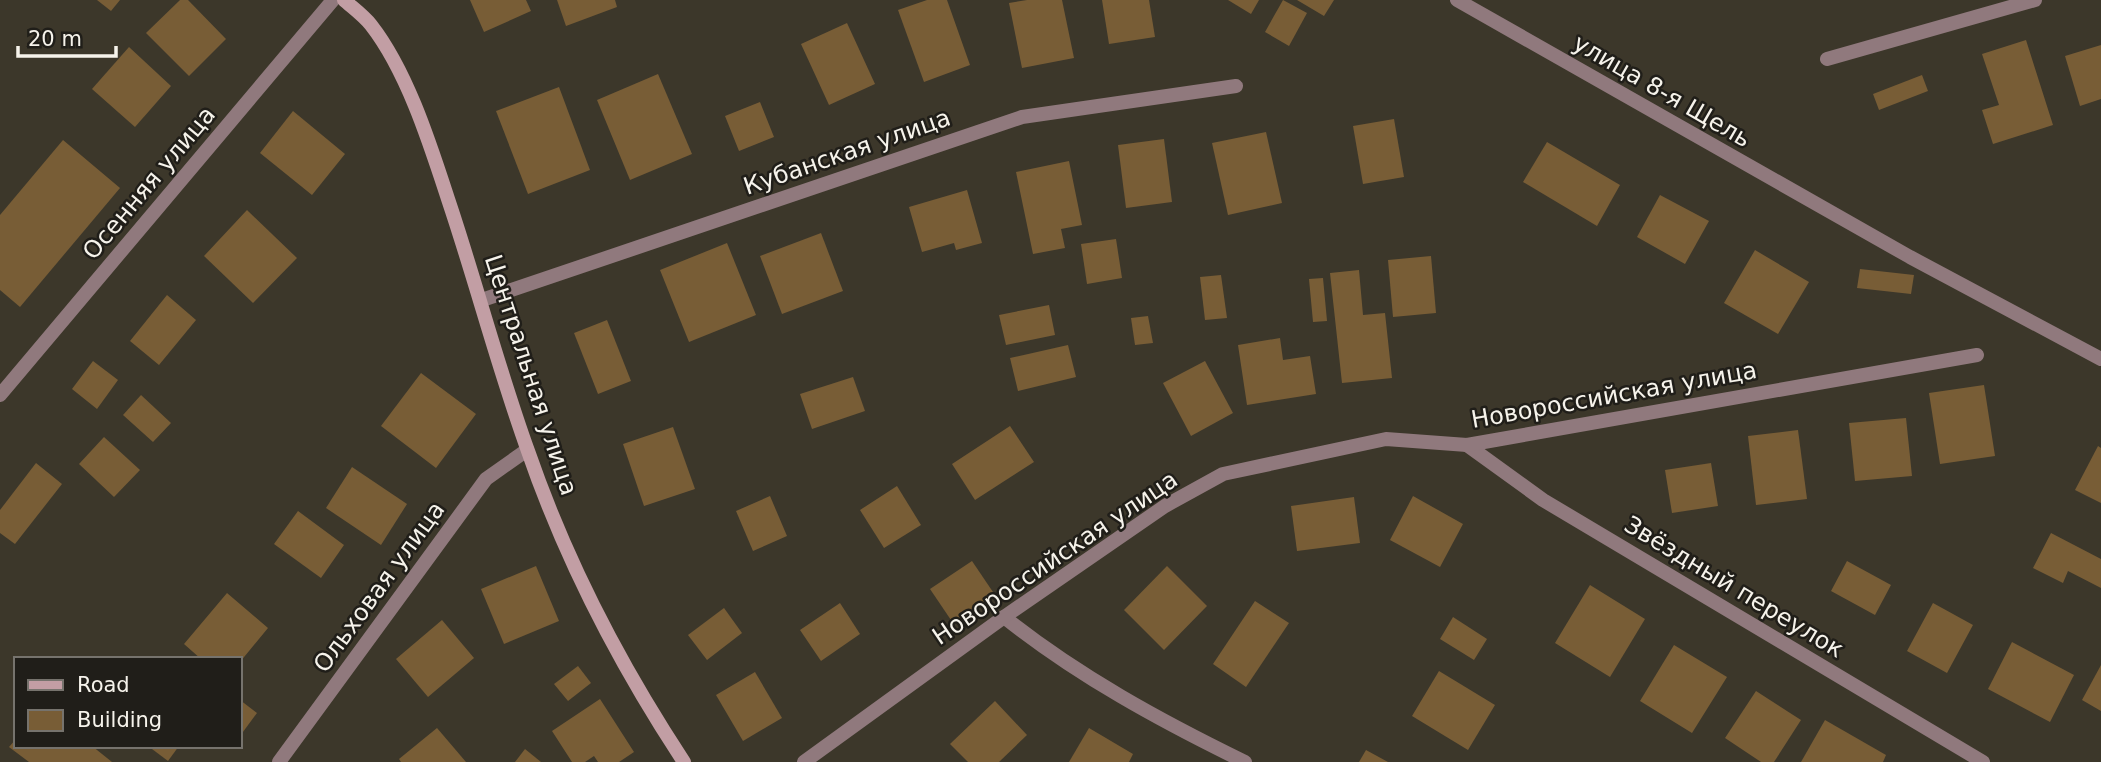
<svg xmlns="http://www.w3.org/2000/svg" width="2101" height="762" viewBox="0 0 2101 762" font-family="'DejaVu Sans',sans-serif">
<rect width="100%" height="100%" fill="#3c372a"/>
<g fill="#785d36">
<polygon points="97,0 120,0 111,11"/>
<polygon points="180,0 188,0 226,39 189,76 146,33"/>
<polygon points="470,0 526,0 531,11 484,32"/>
<polygon points="557,0 615,0 617,7 566,26"/>
<polygon points="927,0 947,0 970,65 924,82 898,10"/>
<polygon points="1027,0 1062,0 1074,58 1022,68 1009,3"/>
<polygon points="1102,0 1149,0 1155,37 1109,44"/>
<polygon points="1228,0 1259,0 1251,14"/>
<polygon points="1283,0 1307,13 1289,46 1265,32"/>
<polygon points="1297,0 1334,0 1324,16"/>
<polygon points="847,23 875,84 829,105 801,44"/>
<polygon points="2026,40 2053,125 1993,144 1982,110 1999,105 1982,54"/>
<polygon points="2101,45 2101,99 2080,106 2065,56"/>
<polygon points="129,47 171,86 135,127 92,89"/>
<polygon points="658,74 692,154 630,180 597,100"/>
<polygon points="1922,75 1928,91 1879,110 1873,94"/>
<polygon points="559,87 590,170 528,194 496,111"/>
<polygon points="760,102 774,137 739,151 725,116"/>
<polygon points="293,111 345,154 312,195 260,153"/>
<polygon points="1394,119 1404,177 1363,184 1353,126"/>
<polygon points="1266,132 1282,203 1228,215 1212,143"/>
<polygon points="1164,139 1172,202 1126,208 1118,145"/>
<polygon points="63,140 120,188 20,307 0,290 0,215"/>
<polygon points="1547,142 1620,185 1597,226 1523,182"/>
<polygon points="1069,161 1082,225 1061,229 1065,248 1033,254 1016,172"/>
<polygon points="967,190 982,243 956,250 954,243 922,252 909,207"/>
<polygon points="1660,195 1709,221 1685,264 1637,237"/>
<polygon points="247,210 297,258 253,303 204,256"/>
<polygon points="821,233 843,291 782,314 760,256"/>
<polygon points="1116,239 1122,278 1087,284 1081,244"/>
<polygon points="727,243 756,315 689,342 660,270"/>
<polygon points="1755,250 1809,282 1778,334 1724,303"/>
<polygon points="1431,256 1436,313 1393,317 1388,260"/>
<polygon points="1860,269 1914,275 1911,294 1857,288"/>
<polygon points="1359,270 1363,315 1385,313 1392,378 1342,383 1330,273"/>
<polygon points="1221,275 1227,318 1205,320 1200,277"/>
<polygon points="1323,278 1327,321 1313,322 1309,279"/>
<polygon points="167,295 196,320 159,365 130,341"/>
<polygon points="1049,305 1055,335 1006,345 999,315"/>
<polygon points="1148,316 1153,343 1135,345 1131,318"/>
<polygon points="607,320 631,381 598,394 574,333"/>
<polygon points="1280,338 1283,360 1310,356 1316,394 1247,405 1238,345"/>
<polygon points="1068,345 1076,377 1018,391 1010,358"/>
<polygon points="93,361 118,380 97,409 72,389"/>
<polygon points="1205,361 1233,413 1191,436 1163,383"/>
<polygon points="421,373 476,414 436,468 381,426"/>
<polygon points="853,377 865,411 812,429 800,394"/>
<polygon points="1984,385 1995,456 1940,464 1929,393"/>
<polygon points="141,395 171,423 153,442 123,415"/>
<polygon points="1906,418 1912,476 1855,481 1849,423"/>
<polygon points="1010,426 1034,462 975,500 952,464"/>
<polygon points="673,427 695,489 644,506 623,444"/>
<polygon points="1798,430 1807,499 1756,505 1748,436"/>
<polygon points="104,437 140,470 114,497 79,464"/>
<polygon points="2098,446 2101,448 2101,503 2075,490"/>
<polygon points="36,463 62,484 15,544 0,533 0,510"/>
<polygon points="1711,463 1718,506 1672,513 1665,470"/>
<polygon points="352,467 407,504 381,545 326,508"/>
<polygon points="897,486 921,525 884,548 860,510"/>
<polygon points="770,496 787,536 753,551 736,511"/>
<polygon points="1413,496 1463,524 1440,567 1390,540"/>
<polygon points="1354,497 1360,543 1297,551 1291,506"/>
<polygon points="298,511 344,545 321,578 274,544"/>
<polygon points="2051,533 2101,559 2101,588 2068,571 2063,583 2033,568"/>
<polygon points="972,561 995,595 953,623 930,589"/>
<polygon points="1847,561 1891,585 1875,615 1831,591"/>
<polygon points="536,566 559,621 504,644 481,589"/>
<polygon points="1167,566 1207,606 1164,650 1124,610"/>
<polygon points="1590,585 1645,619 1610,677 1555,643"/>
<polygon points="227,593 268,628 240,662 240,659 201,659 184,644"/>
<polygon points="1255,601 1289,623 1246,687 1213,664"/>
<polygon points="840,603 860,634 821,661 800,630"/>
<polygon points="1933,603 1973,625 1947,673 1907,651"/>
<polygon points="724,608 742,633 707,660 688,635"/>
<polygon points="1453,617 1487,639 1474,660 1440,639"/>
<polygon points="442,620 474,658 428,697 396,659"/>
<polygon points="2012,642 2074,675 2050,722 1988,689"/>
<polygon points="1674,645 1727,677 1692,733 1640,701"/>
<polygon points="2101,665 2101,711 2082,700"/>
<polygon points="578,666 591,683 568,701 554,684"/>
<polygon points="1439,671 1495,705 1468,750 1412,716"/>
<polygon points="755,672 782,718 743,741 716,695"/>
<polygon points="1756,691 1801,720 1774,762 1761,762 1725,738"/>
<polygon points="600,699 634,752 619,762 598,762 594,756 585,762 572,762 552,731"/>
<polygon points="240,700 257,713 240,736"/>
<polygon points="995,701 1027,735 999,762 968,762 950,744"/>
<polygon points="1825,720 1886,755 1883,762 1801,762"/>
<polygon points="437,728 466,762 401,762 399,759"/>
<polygon points="1089,728 1133,754 1129,762 1069,762"/>
<polygon points="16,739 16,746 92,746 112,762 29,762 9,747"/>
<polygon points="148,746 179,746 168,761"/>
<polygon points="525,749 541,762 515,762"/>
<polygon points="1366,750 1388,762 1359,762"/>
</g>
<g fill="none" stroke-linecap="round" stroke-linejoin="round">
<g stroke="#90797d" stroke-width="14">
<polyline points="1457,0 1910,257 2101,359"/>
<polyline points="1827,59 2035,0"/>
<polyline points="482,300 1022,117 1236,86"/>
<polyline points="0,395 333,0"/>
<polyline points="1467,445 1543,500 1983,762"/>
<path d="M1004 617C1078 676 1161 721 1245 762"/>
<polyline points="279,762 486,479 527,450"/>
<polyline points="804,762 1004,617 1165,506 1223,474 1386,439 1467,445 1977,355"/>
</g>
<path stroke="#c29ea4" stroke-width="14" d="M344 0C353 8 364 16 371 25 407 71 430 144 448 199 476 282 498 368 528 451 566 561 620 665 684 762"/>
</g>
<g text-anchor="middle" stroke-width="5" stroke-linejoin="round" paint-order="stroke">
<g font-size="24" fill="#f6f3eb" stroke="#201e19">
<text transform="translate(1662 91) rotate(30)" y="8">улица 8-я Щель</text>
<text transform="translate(847 152) rotate(-19)" y="8">Кубанская улица</text>
<text transform="translate(149 183) rotate(-50)" y="8">Осенняя улица</text>
<text transform="translate(531 375) rotate(72)" y="8">Центральная улица</text>
<text transform="translate(1614 395) rotate(-10)" y="8">Новороссийская улица</text>
<text transform="translate(1055 558) rotate(-34)" y="8">Новороссийская улица</text>
<text transform="translate(379 587) rotate(-54)" y="8">Ольховая улица</text>
<text transform="translate(1734 587) rotate(31)" y="8">Звёздный переулок</text>
</g>
</g>
<rect x="14" y="657" width="228" height="91" fill="#201e19" stroke="#76736d" stroke-width="2"/>
<rect x="28" y="680" width="35" height="10" fill="#c29ea4" stroke="#76736d" stroke-width="2"/>
<text x="77" y="692" font-size="21" fill="#f6f3eb">Road</text>
<rect x="28" y="710" width="35" height="21" fill="#785d36" stroke="#76736d" stroke-width="2"/>
<text x="77" y="727" font-size="21" fill="#f6f3eb">Building</text>
<path d="M18 46v10h98v-10" fill="none" stroke="#f6f3eb" stroke-width="3.5"/>
<text x="28" y="46" font-size="21" fill="#f6f3eb" stroke="#201e19" stroke-width="5" paint-order="stroke">20 m</text>
</svg>
